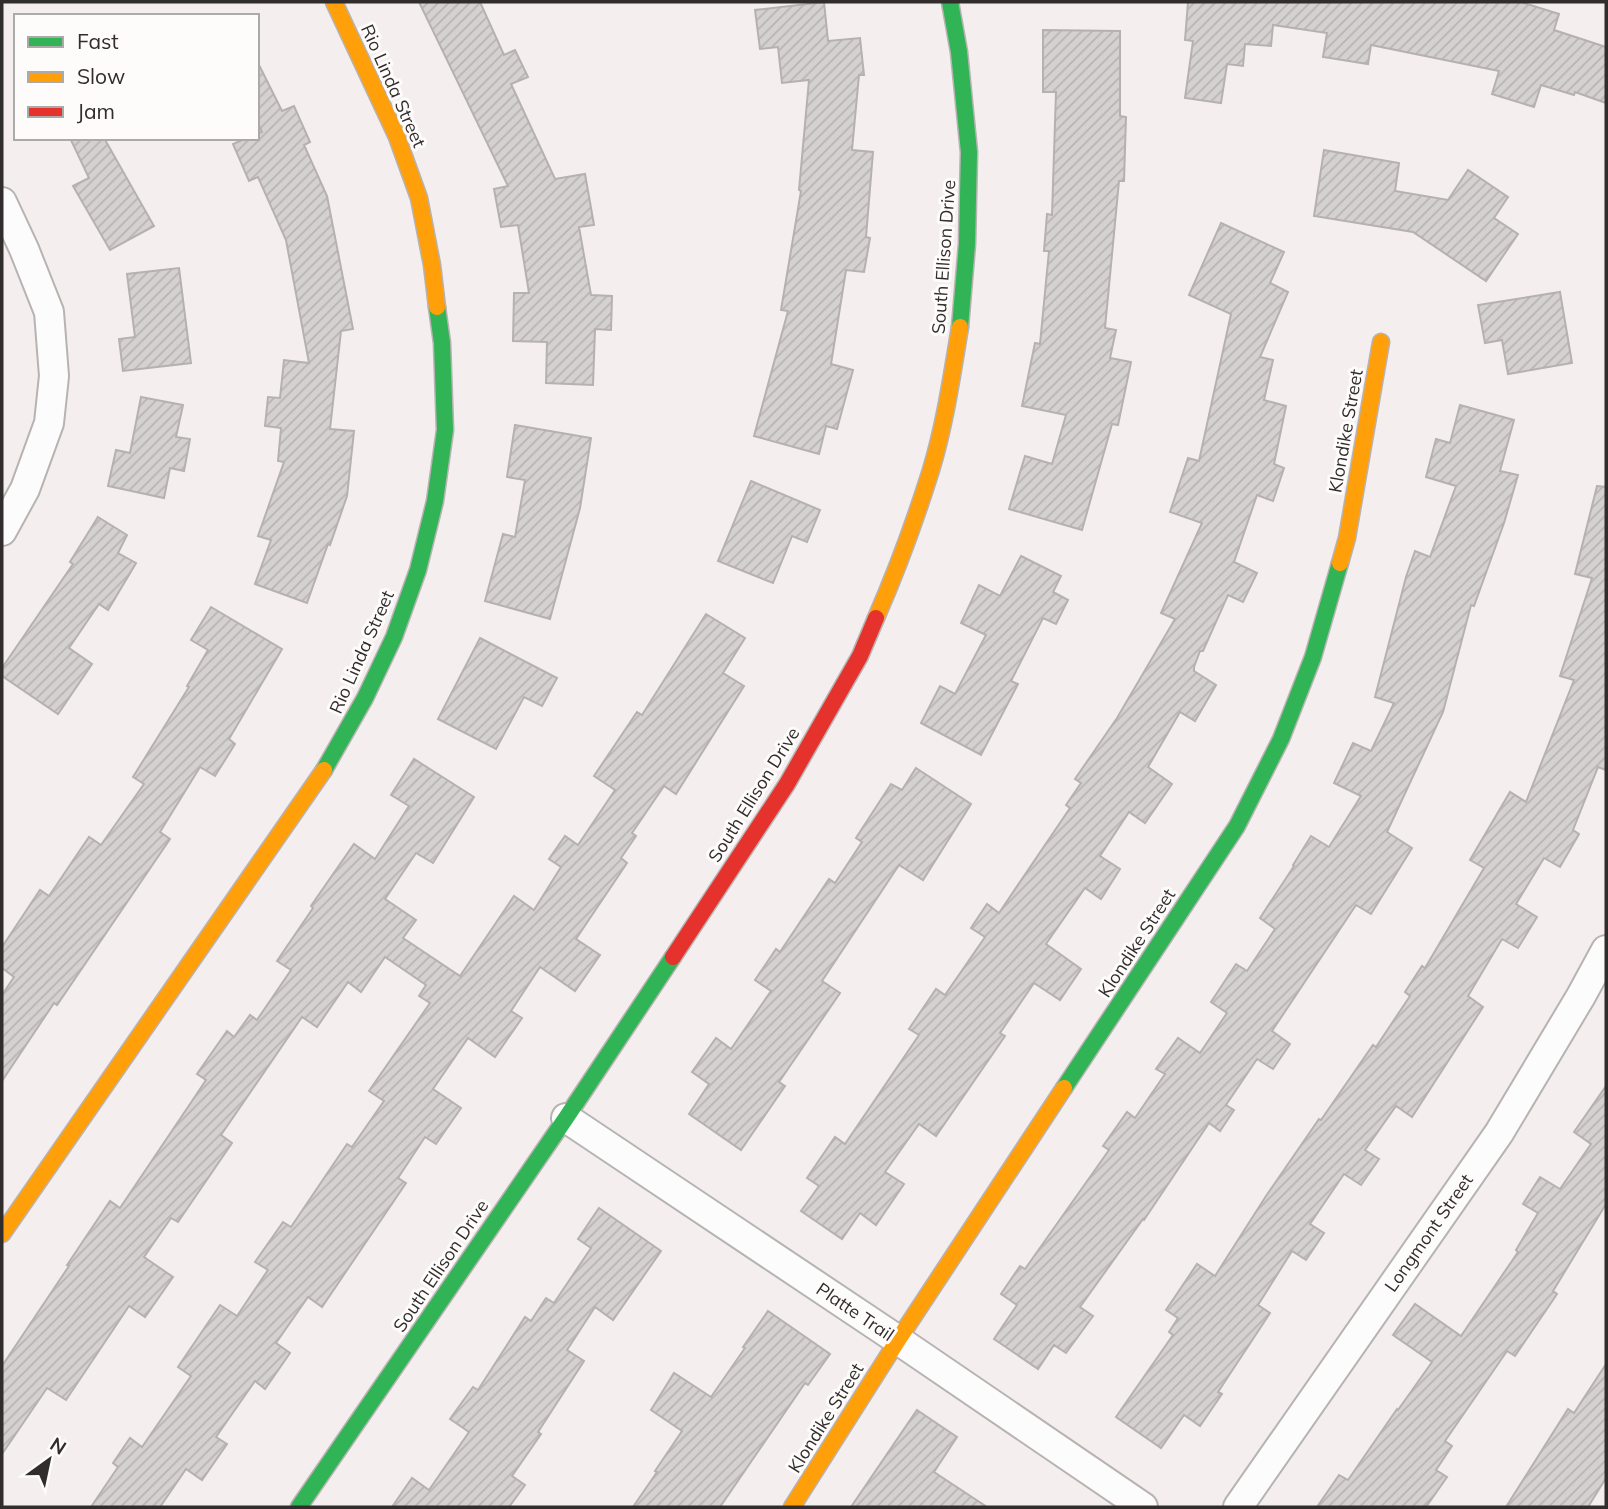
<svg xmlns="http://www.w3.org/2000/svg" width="1608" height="1509" viewBox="0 0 1608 1509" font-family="Mulish,sans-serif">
<defs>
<pattern id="building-hatch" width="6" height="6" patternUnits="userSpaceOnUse" patternTransform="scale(1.75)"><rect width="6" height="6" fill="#d6d1d1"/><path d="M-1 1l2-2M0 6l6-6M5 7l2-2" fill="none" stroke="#b8b4b4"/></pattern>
</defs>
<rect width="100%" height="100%" fill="#f4eeee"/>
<g fill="url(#building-hatch)" stroke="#b6b1b0" stroke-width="2">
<polygon points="419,2 480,2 504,55 515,50 528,77 511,84 555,179 585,174 594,225 579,227 591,295 612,296 611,330 595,329 593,385 546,383 547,342 513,341 514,293 529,293 518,225 501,227 494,189 508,186"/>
<polygon points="824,2 828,41 860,38 864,75 859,75 852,150 873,152 866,237 870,238 864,272 846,270 831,364 853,370 837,429 826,426 819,454 754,436 788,311 781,310 801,191 799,190 809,80 782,83 778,47 760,49 755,10"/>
<polygon points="1188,2 1521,2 1559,14 1554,30 1606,47 1606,103 1575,92 1574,95 1541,85 1534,107 1492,94 1499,71 1371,45 1368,64 1323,57 1327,33 1273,25 1271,46 1245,44 1243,66 1227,64 1221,103 1185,98 1193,41 1185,40"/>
<polygon points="1043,30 1120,31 1120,116 1126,117 1124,181 1119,181 1105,328 1116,330 1110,358 1131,362 1118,425 1112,424 1082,530 1009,509 1025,456 1052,464 1066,415 1022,406 1035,343 1040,344 1049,251 1044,251 1047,214 1052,215 1056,92 1043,92"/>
<polygon points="257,61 282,111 294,106 310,142 304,145 327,196 353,329 341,331 330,429 354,431 347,496 330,545 328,544 307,603 255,584 271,540 258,536 284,462 278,461 281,428 265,426 268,397 280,398 284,360 309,363 286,240 258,177 249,181 233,144 247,138 257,138 257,134 262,132 257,121"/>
<polygon points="70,138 104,138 154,226 110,250 73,186 89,178"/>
<polygon points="1324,150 1399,163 1395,191 1448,200 1468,170 1508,197 1494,218 1518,234 1486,281 1413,232 1314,216"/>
<polygon points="1221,223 1284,252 1270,283 1288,292 1260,357 1273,360 1264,400 1286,406 1274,464 1284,468 1273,501 1257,495 1234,562 1257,573 1243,602 1228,595 1203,651 1200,651 1194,667 1194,671 1216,685 1195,721 1180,712 1148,767 1172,784 1145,823 1129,812 1100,856 1120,869 1101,899 1085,888 1046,944 1081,969 1060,1000 1034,983 1000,1033 1005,1036 936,1136 919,1124 885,1172 904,1184 876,1225 860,1213 842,1239 801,1211 819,1186 807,1178 835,1137 845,1144 919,1035 909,1029 936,989 945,995 985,937 971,928 987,904 999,913 1070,808 1066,805 1081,783 1075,779 1117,718 1175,619 1161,613 1202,523 1170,512 1188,458 1199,461 1231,314 1189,295"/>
<polygon points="179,268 191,363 123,371 119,339 135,337 127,274"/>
<polygon points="1560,292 1572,363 1508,374 1502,340 1485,343 1478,305"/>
<polygon points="141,397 183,405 176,437 190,439 184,471 170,468 164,498 108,486 116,450 130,453"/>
<polygon points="1460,405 1514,420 1500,471 1518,475 1504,523 1474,606 1471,605 1443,712 1387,832 1412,848 1371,914 1356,905 1272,1031 1290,1044 1273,1069 1257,1059 1226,1105 1234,1110 1220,1131 1209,1123 1144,1220 1143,1219 1080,1307 1093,1316 1066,1353 1054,1345 1038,1369 994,1339 1017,1305 1001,1294 1020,1266 1025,1269 1109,1150 1103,1146 1127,1112 1135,1118 1165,1074 1156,1069 1178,1038 1200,1053 1227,1013 1211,1002 1236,964 1247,971 1275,929 1260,918 1294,866 1293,865 1311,836 1329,847 1361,796 1334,783 1353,743 1371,751 1394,703 1375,697 1406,577 1415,551 1430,557 1456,486 1426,477 1436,439 1450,443"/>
<polygon points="515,425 591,438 580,508 550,619 485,601 503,534 515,537 525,480 507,477"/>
<polygon points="751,481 820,510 807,542 792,536 773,583 718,561"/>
<polygon points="1597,486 1606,487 1606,770 1598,767 1573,830 1579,834 1560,867 1544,858 1516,904 1537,917 1518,948 1502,939 1468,996 1483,1007 1412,1117 1396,1106 1365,1150 1379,1159 1361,1185 1344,1174 1310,1224 1324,1233 1306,1260 1292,1251 1258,1305 1270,1313 1218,1392 1222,1394 1200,1426 1184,1415 1161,1448 1116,1417 1173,1335 1169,1332 1178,1318 1166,1310 1197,1264 1215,1276 1266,1196 1319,1119 1321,1120 1373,1045 1376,1047 1410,996 1405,992 1422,966 1425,968 1484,868 1470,860 1510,792 1526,802 1574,680 1560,676 1592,578 1575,574"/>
<polygon points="98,517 127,535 118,553 136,563 108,610 99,604 69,648 92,664 58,714 2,676 2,668 73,564 70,562"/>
<polygon points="1021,556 1061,576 1053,592 1068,600 1056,624 1043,618 1011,681 1018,684 981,755 921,723 940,686 955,694 986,635 961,623 979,585 1000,596"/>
<polygon points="211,607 282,649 229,739 235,744 215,776 200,767 160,832 170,839 57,1005 54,1003 2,1081 2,995 14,977 2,968 2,947 40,890 49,896 89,837 101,845 144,784 133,777 189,687 187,686 208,650 191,640"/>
<polygon points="706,614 745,638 723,673 744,686 676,794 664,786 632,833 636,836 621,858 627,863 576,939 600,955 575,991 540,967 511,1011 522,1018 495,1057 468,1038 433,1089 461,1108 436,1144 425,1137 398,1178 406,1183 322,1307 308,1297 276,1343 290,1353 265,1389 255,1381 216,1437 227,1444 202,1480 186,1469 160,1507 91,1507 118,1467 113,1463 130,1438 142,1447 191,1376 178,1367 220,1305 237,1316 268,1270 255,1262 283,1222 291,1227 347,1144 352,1147 384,1101 369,1091 430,1003 419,996 426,985 385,957 361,992 348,982 317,1027 302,1017 221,1135 232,1143 178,1222 171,1218 144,1257 173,1277 145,1317 129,1306 66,1400 47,1388 2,1454 2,1366 69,1266 67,1265 110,1201 120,1208 192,1101 206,1080 197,1074 227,1031 234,1037 250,1015 257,1020 291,970 277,961 313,908 311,906 354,844 375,859 409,806 391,795 414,759 474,797 433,863 416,853 385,899 416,920 403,938 460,976 514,896 534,910 561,867 549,859 565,836 578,845 615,790 594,776 637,712 642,715"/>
<polygon points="480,638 557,678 542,706 524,697 496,749 438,719"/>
<polygon points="916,768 971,804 923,880 899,865 822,981 840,993 779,1082 785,1086 741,1150 689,1114 709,1084 692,1072 716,1038 731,1049 771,991 755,980 776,949 780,952 829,879 835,883 862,842 856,838 891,784 902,790"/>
<polygon points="1606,1086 1606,1204 1553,1291 1557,1294 1515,1356 1507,1351 1445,1441 1452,1446 1436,1470 1447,1477 1426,1507 1317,1507 1339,1475 1348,1480 1397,1409 1398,1410 1432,1362 1393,1335 1415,1304 1461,1336 1518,1252 1516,1250 1538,1213 1523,1204 1540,1177 1560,1189 1591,1144 1574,1132"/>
<polygon points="599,1208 661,1251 613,1320 595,1307 567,1350 584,1361 538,1432 541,1434 512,1476 525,1485 509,1507 392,1507 412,1478 429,1490 469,1432 450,1419 473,1387 478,1390 525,1317 531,1321 546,1298 554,1303 591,1248 578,1239"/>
<polygon points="768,1311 830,1354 808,1385 805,1383 720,1507 633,1507 657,1472 655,1471 682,1431 651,1410 674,1373 711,1397 745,1348 743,1347"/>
<polygon points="1606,1364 1606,1478 1588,1507 1506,1507 1568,1409 1574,1413"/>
<polygon points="917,1410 957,1437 934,1472 987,1507 851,1507"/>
</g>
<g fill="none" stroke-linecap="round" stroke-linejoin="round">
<g stroke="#b8b3b3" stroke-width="32">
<g id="street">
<polyline points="2,202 24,249 49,312 54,376 49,423 25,489 2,531"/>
<polyline points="566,1118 898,1340 1143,1507"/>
<polyline points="1238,1507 1499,1133 1581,996 1606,950"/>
</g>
</g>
<g stroke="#b8b3b3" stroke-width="19">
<g id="fast">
<polyline points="950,2 959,52 969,152 967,244 960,327"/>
<polyline points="324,770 365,698 394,637 418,570 435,501 445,430 442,343 437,307"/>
<polyline points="1064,1088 1237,826 1281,739 1313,657 1340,563"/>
<polyline points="299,1507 566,1118 673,957"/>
</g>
</g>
<g stroke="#b8b3b3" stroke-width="19">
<g id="slow">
<polyline points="334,2 397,137 419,198 432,265 437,307"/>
<polyline points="1340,563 1347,538 1381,342"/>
<path d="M876 618C897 570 915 521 931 470 945 424 952 375 960 327"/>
<polyline points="2,1234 324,770"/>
<polyline points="792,1507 898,1340 1064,1088"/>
</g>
</g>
<g stroke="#b8b3b3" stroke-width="19">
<polyline id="jam" points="673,957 787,784 860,656 876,618"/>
</g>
<use href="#street" stroke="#fdfcfc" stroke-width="28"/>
<use href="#fast" stroke="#30b455" stroke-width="16"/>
<use href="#slow" stroke="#ff9f0a" stroke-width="16"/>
<use href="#jam" stroke="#e5322d" stroke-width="16"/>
</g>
<g text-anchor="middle" stroke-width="6" stroke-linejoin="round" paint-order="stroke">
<g font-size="18" fill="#322d2d" stroke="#fefbfb">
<text transform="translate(393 86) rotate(66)" y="6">Rio Linda Street</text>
<text transform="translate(944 257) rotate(-86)" y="6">South Ellison Drive</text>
<text transform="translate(1346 431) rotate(-80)" y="6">Klondike Street</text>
<text transform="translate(362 652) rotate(-66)" y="6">Rio Linda Street</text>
<text transform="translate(754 795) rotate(-58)" y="6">South Ellison Drive</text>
<text transform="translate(1137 943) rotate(-57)" y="6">Klondike Street</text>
<text transform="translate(1429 1233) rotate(-55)" y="6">Longmont Street</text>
<text transform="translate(441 1266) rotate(-56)" y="6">South Ellison Drive</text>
<text transform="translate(855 1312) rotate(34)" y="6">Platte Trail</text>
<text transform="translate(826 1418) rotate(-58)" y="6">Klondike Street</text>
</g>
</g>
<rect width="1608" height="1509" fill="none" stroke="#322d2d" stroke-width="7"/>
<rect x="14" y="14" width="245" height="126" fill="#fefbfb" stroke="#aca9a9" stroke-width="2"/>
<rect x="28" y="37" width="35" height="10" fill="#30b455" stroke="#aca9a9" stroke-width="2"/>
<text x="77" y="49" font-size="21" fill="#322d2d">Fast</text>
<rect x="28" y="72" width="35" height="10" fill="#ff9f0a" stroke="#aca9a9" stroke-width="2"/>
<text x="77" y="84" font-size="21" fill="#322d2d">Slow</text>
<rect x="28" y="107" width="35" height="10" fill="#e5322d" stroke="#aca9a9" stroke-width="2"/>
<text x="77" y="119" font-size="21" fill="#322d2d">Jam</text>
<g transform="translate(49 1460) rotate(33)" stroke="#fefbfb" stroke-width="5" paint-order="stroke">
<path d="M0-5L12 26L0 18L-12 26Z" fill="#322d2d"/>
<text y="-10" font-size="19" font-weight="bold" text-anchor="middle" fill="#322d2d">N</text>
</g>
</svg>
